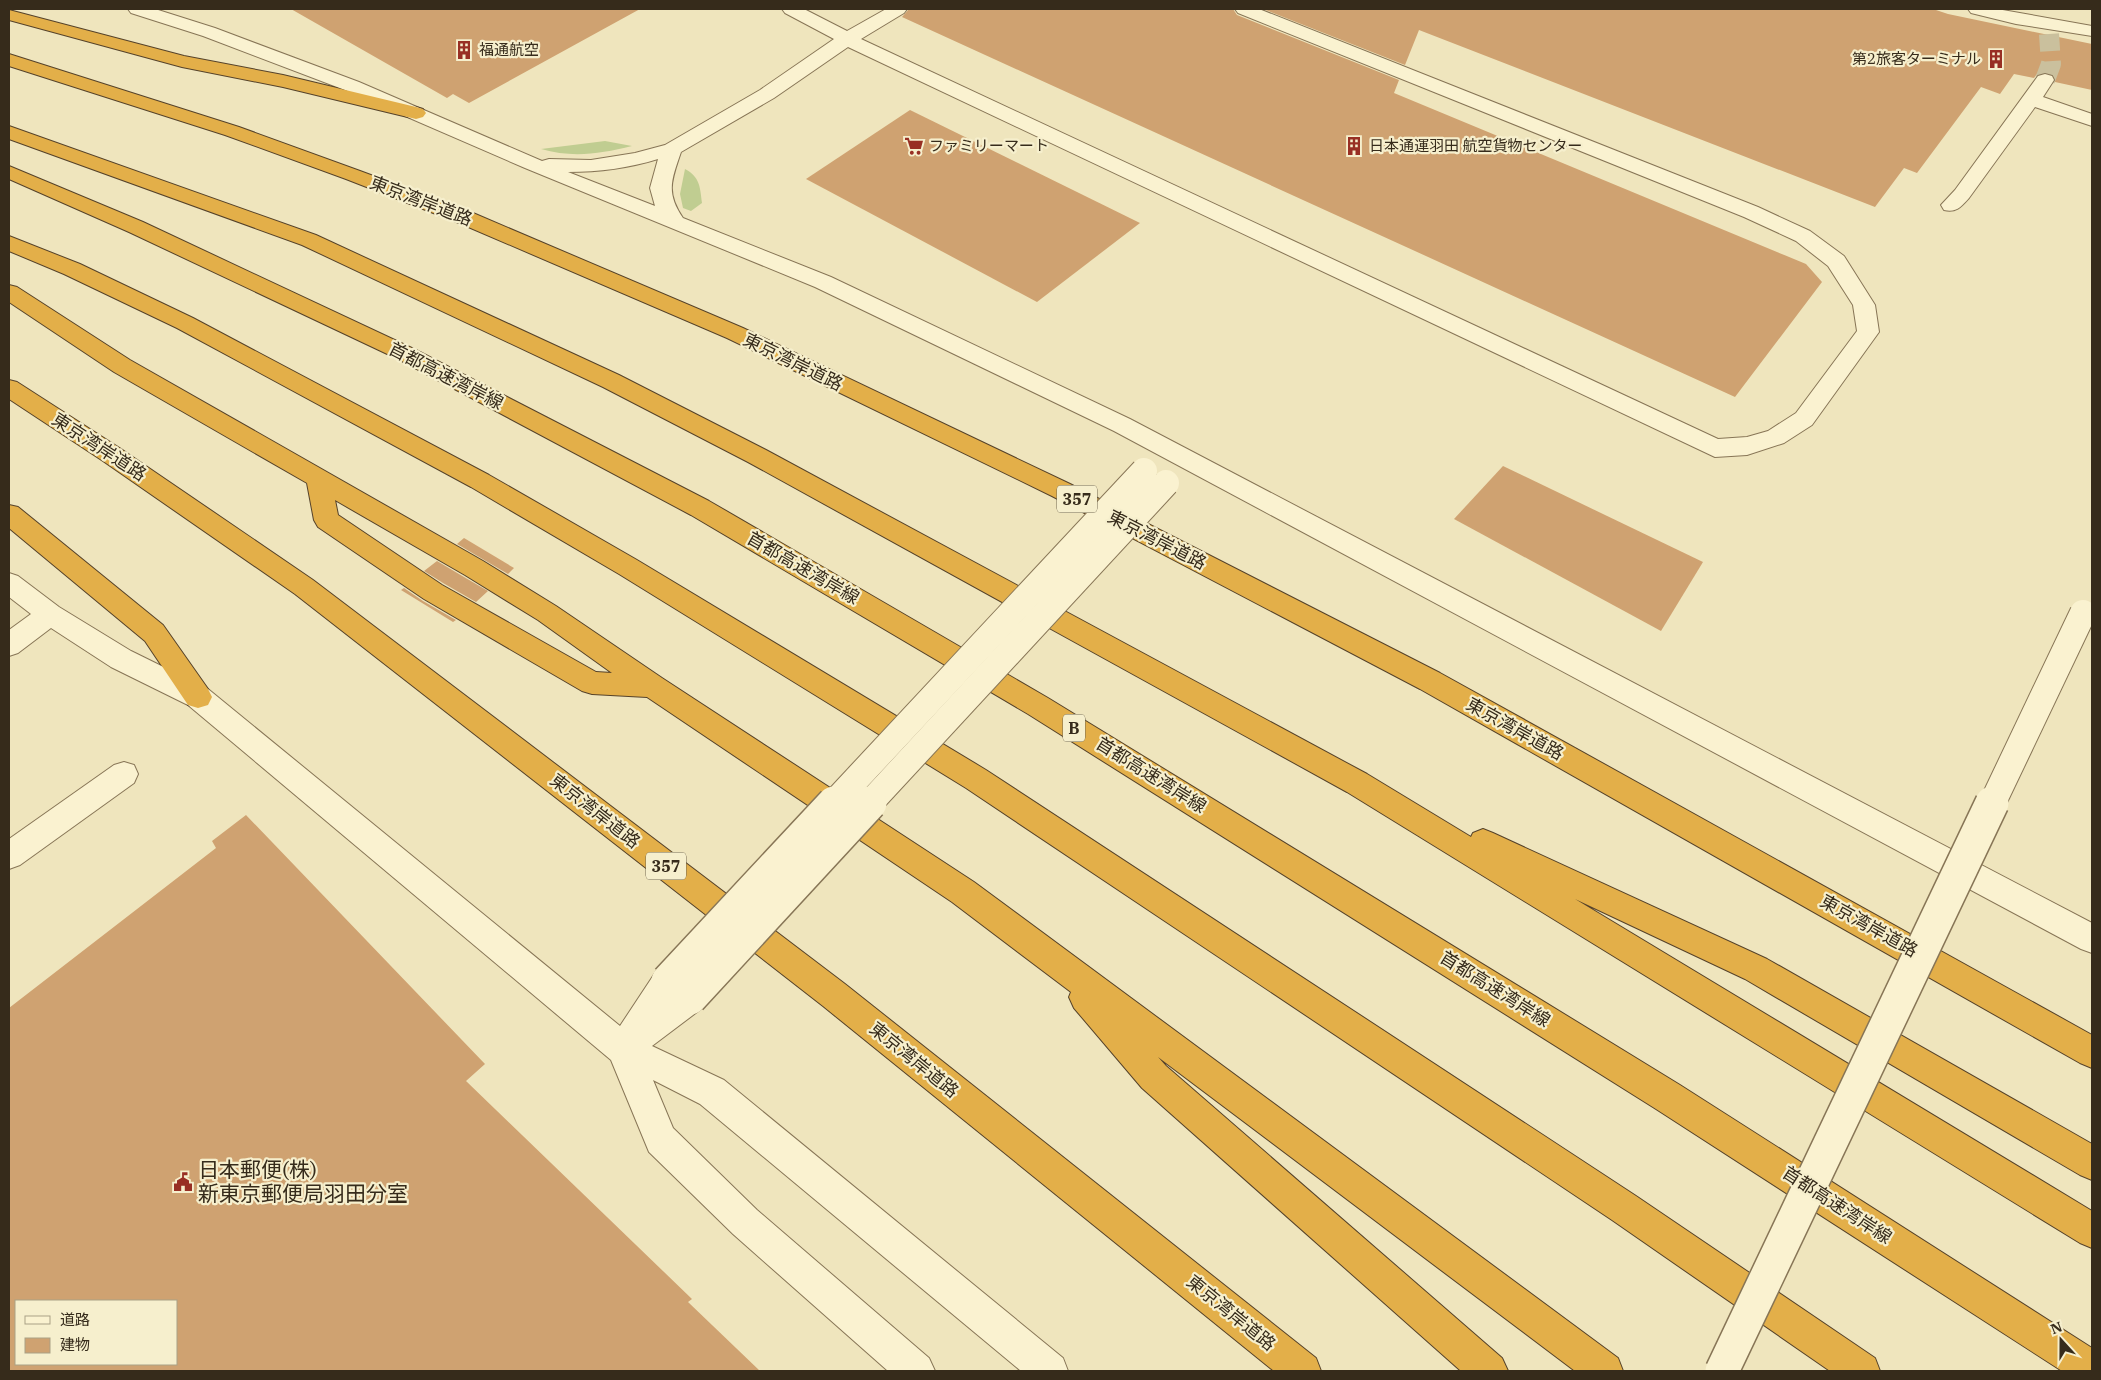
<svg xmlns="http://www.w3.org/2000/svg" width="2101" height="1380" viewBox="0 0 2101 1380" font-family="'IBM Plex Serif','Noto Sans JP',serif">
<rect width="100%" height="100%" fill="#efe5bd"/>
<g fill="#c0cd91">
<path d="M605 141 632 146C600 154 572 158 541 149Z"/>
<path d="M685 169C700 177 700 187 702 203L691 211 683 208 680 194Z"/>
</g>
<g fill="#cfa271" fill-rule="evenodd">
<polygon points="291,9 640,9 469,103 453,94 447,98"/>
<polygon points="909,9 1233,9 1237,15 1399,80 1394,93 1806,264 1822,282 1735,397 902,17"/>
<polygon points="1263,9 1933,9 1948,14 2092,44 2092,90 2055,82 2054,75 2046,72 2037,74 2034,78 2014,74 2000,94 1981,87 1917,173 1904,168 1875,207 1419,30 1405,65"/>
<polygon points="910,110 1140,223 1037,302 806,179"/>
<polygon points="1503,466 1703,562 1661,631 1454,519"/>
<polygon points="464,538 514,568 508,574 457,544"/>
<polygon points="437,561 464,577 488,591 476,602 443,583 424,571"/>
<polygon points="404,588 423,601 456,620 453,622 401,590"/>
<path d="M246 815 485 1064 466 1081 692 1299 688 1302 760 1371H9V1008L216 848 212 841ZM16 1301H176V1364H16Z"/>
</g>
<g fill="none" stroke-linecap="round" stroke-linejoin="round">
<polyline stroke="#cac09d" stroke-width="20" stroke-dasharray="20 10" stroke-linecap="butt" points="2045,80 2051,64 2049,34"/>
<g stroke="#877556" stroke-width="2">
<g id="minor">
<path d="M128 9H155L215 28 359 82 542 161 549 159 591 160 635 153 665 145 760 90 834 39 785 13 782 9H804L847 31 886 9H907L904 13 861 39 1718 439 1747 437 1768 431 1796 413 1857 331 1853 305 1828 266 1796 241 1744 217 1238 13 1235 9H1259L1758 207 1810 231 1844 256 1875 305 1879 332 1812 425 1784 443 1747 455 1715 457 848 47 774 98 681 152C672 179 665 192 683 218L831 277 1130 419 2092 923V953L2081 949 1114 431 815 287 525 168 345 90 203 36 131 13ZM658 159 650 188 655 206 568 172C599 172 629 168 658 159Z"/>
<polygon points="1968,9 1997,9 2092,26 2092,36 2016,24 1971,13"/>
<path d="M2045 74 2052 76 2054 80 2043 97 2092 114V126L2035 107 1969 198C1961 207 1956 213 1944 210L1941 205 1955 190 2038 76Z"/>
<polygon points="9,573 18,576 59,607 131,651 208,689 620,1026 657,970 668,966 679,970 684,981 681,986 690,983 701,987 706,998 701,1009 652,1046 724,1080 1063,1358 1068,1371 1021,1371 700,1104 653,1080 673,1128 757,1210 929,1358 935,1371 888,1371 733,1234 649,1152 611,1060 188,705 111,667 51,628 18,653 9,656 9,630 31,614 9,597"/>
<polygon points="124,762 134,765 138,774 134,783 20,865 9,869 9,839 114,765"/>
</g>
</g>
<g stroke="#55422a" stroke-width="2">
<g id="highway">
<polygon points="9,10 184,56 283,75 416,107 423,109 426,113 423,117 416,119 283,87 182,67 9,20"/>
<polygon points="9,54 239,127 360,171 473,213 743,328 1070,484 1440,673 2092,1035 2092,1068 2080,1063 1420,689 1052,496 727,338 459,223 346,179 225,135 9,66"/>
<polygon points="9,126 316,235 619,375 766,450 1367,774 1471,837 1473,833 1483,829 1493,833 1767,959 2092,1144 2092,1180 2080,1175 1745,979 1575,899 2092,1211 2092,1248 2080,1243 1347,792 748,462 603,387 302,245 9,139"/>
<polygon points="9,166 143,222 416,350 709,501 1048,698 1680,1085 2092,1348 2092,1371 2062,1371 1656,1109 1028,714 691,515 400,360 129,232 9,179"/>
<polygon points="9,236 80,264 193,318 489,475 637,560 986,770 1636,1196 1875,1358 1880,1371 1830,1371 1612,1220 966,788 619,574 471,487 177,328 64,274 9,251"/>
<path d="M9 285 17 287 130 360 483 561 556 606 662 678 974 882 1618 1358 1623 1371H1575L1158 1057 1166 1066 1502 1358 1508 1371H1461L1142 1088 1074 1008 1069 997 1071 992 952 902 647 697 592 694 582 691 424 599 318 527 314 520 307 483 114 372 9 302ZM335 500 465 575 538 620 612 673 596 672 442 585 338 515Z"/>
<polygon points="9,380 17,382 121,449 313,580 845,984 1316,1358 1321,1371 1274,1371 823,1006 295,594 103,461 9,399"/>
<polygon points="9,505 18,507 163,625 208,689 212,697 208,705 198,708 188,705 145,641 9,528"/>
</g>
</g>
<use href="#minor" fill="#faf2d0" fill-rule="evenodd"/>
<use href="#highway" fill="#e3af49" fill-rule="evenodd"/>
<g stroke="#877556" stroke-width="28" stroke-linecap="butt">
<g id="minor-bridge-far1">
<polyline points="833,804 1144,471"/>
<polyline points="869,804 1166,483"/>
<polyline points="1992,804 2083,613"/>
</g>
</g>
<g stroke="#877556" stroke-width="36" stroke-linecap="butt">
<g id="minor-bridge">
<polyline points="668,981 834,803"/>
<polyline points="690,998 870,803"/>
<polyline points="1722,1371 1992,803"/>
</g>
</g>
<use href="#minor-bridge-far1" stroke="#faf2d0" stroke-width="26"/>
<use href="#minor-bridge" stroke="#faf2d0" stroke-width="33"/>
</g>
<defs>
<g id="building-bare" transform="scale(1.5)"><path d="M-4-6H4V6H1V3H-1V6H-4ZM-2.5-4.3h1.7v1.8h-1.7ZM.8-4.3h1.7v1.8H.8ZM-2.5-1h1.7V.8h-1.7ZM.8-1h1.7V.8H.8Z" fill="#982f24" stroke="#f6efcd" stroke-width="2.5" paint-order="stroke"/></g>
<g id="supermarket-bare" transform="scale(1.5)"><path d="M-6-5.5h2.5l.6 2H6L4.5 2H-2.5L-4.4-4H-6ZM-1.5 3.2a1.3 1.3 0 1 0 .1 0ZM3 3.2a1.3 1.3 0 1 0 .1 0Z" fill="#982f24" stroke="#f6efcd" stroke-width="2.5" paint-order="stroke"/></g>
<g id="civic-bare" transform="scale(1.5)"><path d="M-.6-6.5H3V-4.5H.6V-3L4-1V1h2V6H-6V1h2V-1L-.6-3ZM-1.2 2.5V6h2.4V2.5Z" fill="#982f24" stroke="#f6efcd" stroke-width="2.5" paint-order="stroke"/></g>
</defs>
<g fill-rule="evenodd">
<use href="#building-bare" x="464" y="50"/>
<use href="#building-bare" x="1996" y="59"/>
<use href="#supermarket-bare" x="914" y="146"/>
<use href="#building-bare" x="1354" y="146"/>
<use href="#civic-bare" x="183" y="1182"/>
</g>
<g text-anchor="middle" stroke-width="4.5" stroke-linejoin="round" paint-order="stroke">
<g font-size="15" fill="#362b1b" stroke="#f6efcd" text-anchor="start">
<text x="479" y="55">福通航空</text>
<text x="1981" y="64" text-anchor="end">第2旅客ターミナル</text>
<text x="929" y="151">ファミリーマート</text>
<text x="1369" y="151">日本通運羽田 航空貨物センター</text>
</g>
<g fill="#f6efcd" stroke="#706650" stroke-width="1">
<rect x="1057" y="485.5" width="40" height="27" rx="4"/>
<rect x="1063" y="714.5" width="22" height="27" rx="4"/>
<rect x="646" y="852.5" width="40" height="27" rx="4"/>
</g>
<g font-size="16" font-weight="bold" fill="#362b1b">
<text x="1077" y="505">357</text>
<text x="1074" y="734">B</text>
<text x="666" y="872">357</text>
</g>
<g font-size="18" fill="#362b1b" stroke="#f6efcd">
<text transform="translate(421 201) rotate(21)" y="6">東京湾岸道路</text>
<text transform="translate(793 362) rotate(26)" y="6">東京湾岸道路</text>
<text transform="translate(446 376) rotate(27)" y="6">首都高速湾岸線</text>
<text transform="translate(99 447) rotate(33)" y="6">東京湾岸道路</text>
<text transform="translate(1157 540) rotate(27)" y="6">東京湾岸道路</text>
<text transform="translate(803 568) rotate(30)" y="6">首都高速湾岸線</text>
<text transform="translate(1515 729) rotate(29)" y="6">東京湾岸道路</text>
<text transform="translate(1151 775) rotate(32)" y="6">首都高速湾岸線</text>
<text transform="translate(595 811) rotate(38)" y="6">東京湾岸道路</text>
<text transform="translate(1869 926) rotate(29)" y="6">東京湾岸道路</text>
<text transform="translate(1495 989) rotate(32)" y="6">首都高速湾岸線</text>
<text transform="translate(914 1060) rotate(39)" y="6">東京湾岸道路</text>
<text transform="translate(1837 1205) rotate(33)" y="6">首都高速湾岸線</text>
<text transform="translate(1231 1313) rotate(39)" y="6">東京湾岸道路</text>
</g>
<g font-size="21" fill="#362b1b" stroke="#f6efcd" text-anchor="start">
<text x="198" y="1177">日本郵便(株)<tspan x="198" dy="24">新東京郵便局羽田分室</tspan></text>
</g>
</g>
<rect width="2101" height="1380" fill="none" stroke="#362b1b" stroke-width="20"/>
<rect x="15" y="1300" width="162" height="65" fill="#f6efcd" stroke="#a9a186"/>
<rect x="25" y="1316" width="25" height="8" fill="#faf2d0" stroke="#a9a186"/>
<text x="60" y="1325" font-size="15" fill="#362b1b">道路</text>
<rect x="25" y="1338" width="25" height="15" fill="#cfa271" stroke="#a9a186"/>
<text x="60" y="1350" font-size="15" fill="#362b1b">建物</text>
<g transform="translate(2061 1340) rotate(339)" stroke="#f6efcd" stroke-width="4" paint-order="stroke">
<path d="M0-4L9 19L0 12L-9 19Z" fill="#362b1b"/>
<text y="-8" font-size="14" font-weight="bold" text-anchor="middle" fill="#362b1b">N</text>
</g>
</svg>
